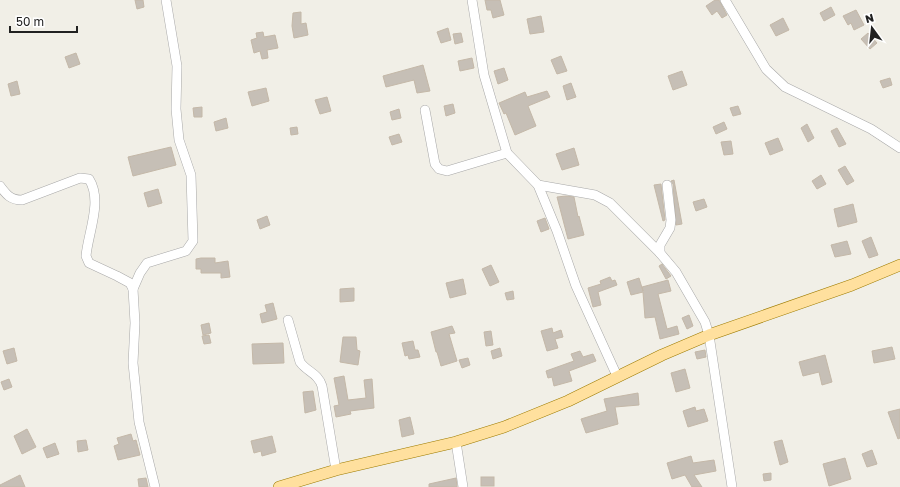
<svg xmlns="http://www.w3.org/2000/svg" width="900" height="487" viewBox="0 0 900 487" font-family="'Golos Text',sans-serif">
<rect width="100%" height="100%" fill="#f1efe7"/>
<g fill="#c6bfb6" stroke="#c4b8a8">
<polygon points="135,0 143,0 144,7 137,9"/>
<polygon points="485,0 500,0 504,15 493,18 491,10 487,10"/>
<polygon points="715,0 719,0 727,15 722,18 717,11 712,15 706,6"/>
<polygon points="831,7 835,15 824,21 820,13"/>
<polygon points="856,10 864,25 854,30 851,23 848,25 843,16"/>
<polygon points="301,12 301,24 306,23 308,35 294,38 292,26 293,13"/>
<polygon points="541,16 544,32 530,34 527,19"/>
<polygon points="783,18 789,30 776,36 770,25"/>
<polygon points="448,28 451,40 441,43 437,32"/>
<polygon points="263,32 264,37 275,35 278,48 267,50 268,58 262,59 260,51 254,53 251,40 257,38 256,33"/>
<polygon points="461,33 463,42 455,44 453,34"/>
<polygon points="868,33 877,43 870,49 861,39"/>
<polygon points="76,53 80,64 69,68 65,57"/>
<polygon points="561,56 567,71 557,74 551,60"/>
<polygon points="472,58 474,68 460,71 458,61"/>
<polygon points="423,65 430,91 417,93 414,80 386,87 383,76"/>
<polygon points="504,68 508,80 498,84 494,71"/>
<polygon points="682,71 687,85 673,90 668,76"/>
<polygon points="890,78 892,85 883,88 880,81"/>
<polygon points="17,81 20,94 11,96 8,84"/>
<polygon points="571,83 576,97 567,100 563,86"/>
<polygon points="266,88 269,101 252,106 248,92"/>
<polygon points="547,91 550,97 528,106 536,126 515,135 506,113 504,114 499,103 525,92 527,97"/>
<polygon points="327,97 331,111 320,114 315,100"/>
<polygon points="453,104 455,113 446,116 444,106"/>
<polygon points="738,106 741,114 733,116 730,108"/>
<polygon points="202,107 202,117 194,117 193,108"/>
<polygon points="399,109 401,118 392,120 390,112"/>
<polygon points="226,118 228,128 216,131 214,122"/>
<polygon points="724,122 727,129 716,134 713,127"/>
<polygon points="807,124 814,138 808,142 801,128"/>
<polygon points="297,127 298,134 291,135 290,128"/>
<polygon points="837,128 846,144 839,147 831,131"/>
<polygon points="399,134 402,142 392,145 389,137"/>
<polygon points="778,138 783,150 770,155 765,143"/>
<polygon points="731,141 733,154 724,155 721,142"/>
<polygon points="171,147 176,165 133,176 128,157"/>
<polygon points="574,148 579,165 562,170 556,154"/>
<polygon points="845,166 854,181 847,185 838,170"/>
<polygon points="821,175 826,184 817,189 812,181"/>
<polygon points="674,180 682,224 676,225 673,184 671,181"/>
<polygon points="661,184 665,220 663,221 654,185"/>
<polygon points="158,189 162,203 148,207 144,193"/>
<polygon points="566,196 574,197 578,217 579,216 584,235 568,239 557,197"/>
<polygon points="704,199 707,207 696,211 693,202"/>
<polygon points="853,204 857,222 838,227 834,209"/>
<polygon points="267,216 270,225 260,229 257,220"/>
<polygon points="545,218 549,229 541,232 537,221"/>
<polygon points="871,237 878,255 869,258 862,241"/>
<polygon points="847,241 851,254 835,257 831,245"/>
<polygon points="201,258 215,258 215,263 228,261 230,277 221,278 221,273 201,273 201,269 196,269 196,259"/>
<polygon points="662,264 671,276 666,279 659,266"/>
<polygon points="491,265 499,282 490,286 482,269"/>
<polygon points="610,277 612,281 615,280 617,285 598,292 601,305 593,307 588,288 601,284 600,281"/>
<polygon points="639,278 643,291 642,287 668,280 671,291 658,294 667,329 677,326 679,334 660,339 655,317 645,318 643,292 631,295 627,282"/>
<polygon points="463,279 466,294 450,298 446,283"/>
<polygon points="354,288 354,301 340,302 340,289"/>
<polygon points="513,291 514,299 507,300 505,293"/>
<polygon points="273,303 277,319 262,323 260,314 267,312 265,305"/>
<polygon points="689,315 693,326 687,329 682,318"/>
<polygon points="209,323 211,333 203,335 201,325"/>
<polygon points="452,326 455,333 449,334 457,361 441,366 437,352 436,352 431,332"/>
<polygon points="552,328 553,333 561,330 563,337 555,339 558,348 547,351 541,331"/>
<polygon points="491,331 493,345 486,346 484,332"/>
<polygon points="209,335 211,343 204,344 202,336"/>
<polygon points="343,337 356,337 357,350 360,351 358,365 340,362"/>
<polygon points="413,341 415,350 418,350 420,357 409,359 408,355 405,356 402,343"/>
<polygon points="283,343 284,363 253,364 252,344"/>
<polygon points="892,347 895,359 874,363 872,351"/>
<polygon points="14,348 17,361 7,364 3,351"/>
<polygon points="500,348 502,356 493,359 491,351"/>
<polygon points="705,350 706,357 697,359 695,352"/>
<polygon points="580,351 583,357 593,354 596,361 569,371 572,381 554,386 552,377 548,378 546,371 574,361 571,354"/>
<polygon points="825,355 832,382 822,385 819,372 803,376 799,362"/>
<polygon points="468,358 470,365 462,368 459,360"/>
<polygon points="685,369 690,388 676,392 671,373"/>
<polygon points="344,376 348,400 366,398 364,380 372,379 374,408 350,411 351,414 336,417 334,406 339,405 334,378"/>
<polygon points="9,379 12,387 4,390 1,382"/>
<polygon points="313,391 316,410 305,413 303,392"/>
<polygon points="638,393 639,405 615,407 618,424 586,433 581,419 607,411 604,399"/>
<polygon points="695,407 696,411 704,409 708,421 688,427 683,411"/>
<polygon points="900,409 900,438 898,439 888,412"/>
<polygon points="410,417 414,434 402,437 399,420"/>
<polygon points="27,429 36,447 22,454 14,436"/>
<polygon points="131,434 133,441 136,440 140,455 118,460 114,446 119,444 117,438"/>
<polygon points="272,436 276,452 262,456 261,451 254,453 251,441"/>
<polygon points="86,440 88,450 78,452 77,441"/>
<polygon points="782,440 788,462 780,465 774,442"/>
<polygon points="55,443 59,454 47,458 43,448"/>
<polygon points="872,450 877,464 867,467 862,454"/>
<polygon points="691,456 693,463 714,460 716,471 694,475 702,487 692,487 685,475 672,479 667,463"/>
<polygon points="845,458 851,479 829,486 823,464"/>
<polygon points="771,473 771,480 764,481 763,474"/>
<polygon points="20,475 25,487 0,487 0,485"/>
<rect x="481" y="477" width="13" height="9"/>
<polygon points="146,478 148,487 139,487 138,479"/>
<polygon points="456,478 457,487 429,487 429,484"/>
</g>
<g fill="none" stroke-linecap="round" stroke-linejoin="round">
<g stroke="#a8a8a8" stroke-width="10">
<g id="minor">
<polyline points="472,0 484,75 507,153 538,185 557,231 576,286 617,376"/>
<polyline points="725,0 766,69 785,87 871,129 900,148"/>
<polyline points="425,110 435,164 439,169 447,171 507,153"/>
<polyline points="538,185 595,195 610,203 660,253"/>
<polyline points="667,185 671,220 670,228 660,245 660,253 676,272 705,322 709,335 732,487"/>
<path d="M0 186C6 194 10 200 22 200L80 178 89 179C103 201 88 233 86 256L89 263 117 276 130 283 133 289 135 323 133 363 139 422 155 487"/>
<polyline points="133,289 140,273 147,263 186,251 193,241 191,175 179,140 176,109 177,66 166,0"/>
<path d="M288 320 300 362C307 372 318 373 322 386L336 470"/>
<polyline points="456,442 463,487"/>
</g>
</g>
<g stroke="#9d7b00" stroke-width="12">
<polyline id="major" points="279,487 336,470 456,442 504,427 568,401 662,355 709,335 852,285 900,265"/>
</g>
<use href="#minor" stroke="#fff" stroke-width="9"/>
<use href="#major" stroke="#ffe09e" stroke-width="11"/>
</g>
<g transform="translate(872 28) rotate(345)" stroke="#ffffff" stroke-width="3" paint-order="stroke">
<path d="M0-3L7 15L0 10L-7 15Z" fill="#212121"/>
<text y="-6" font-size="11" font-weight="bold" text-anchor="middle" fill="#212121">N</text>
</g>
<path d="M10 26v6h67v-6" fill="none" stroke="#212121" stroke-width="2"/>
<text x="16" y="26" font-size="12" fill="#212121" stroke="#ffffff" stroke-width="3" paint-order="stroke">50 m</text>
</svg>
